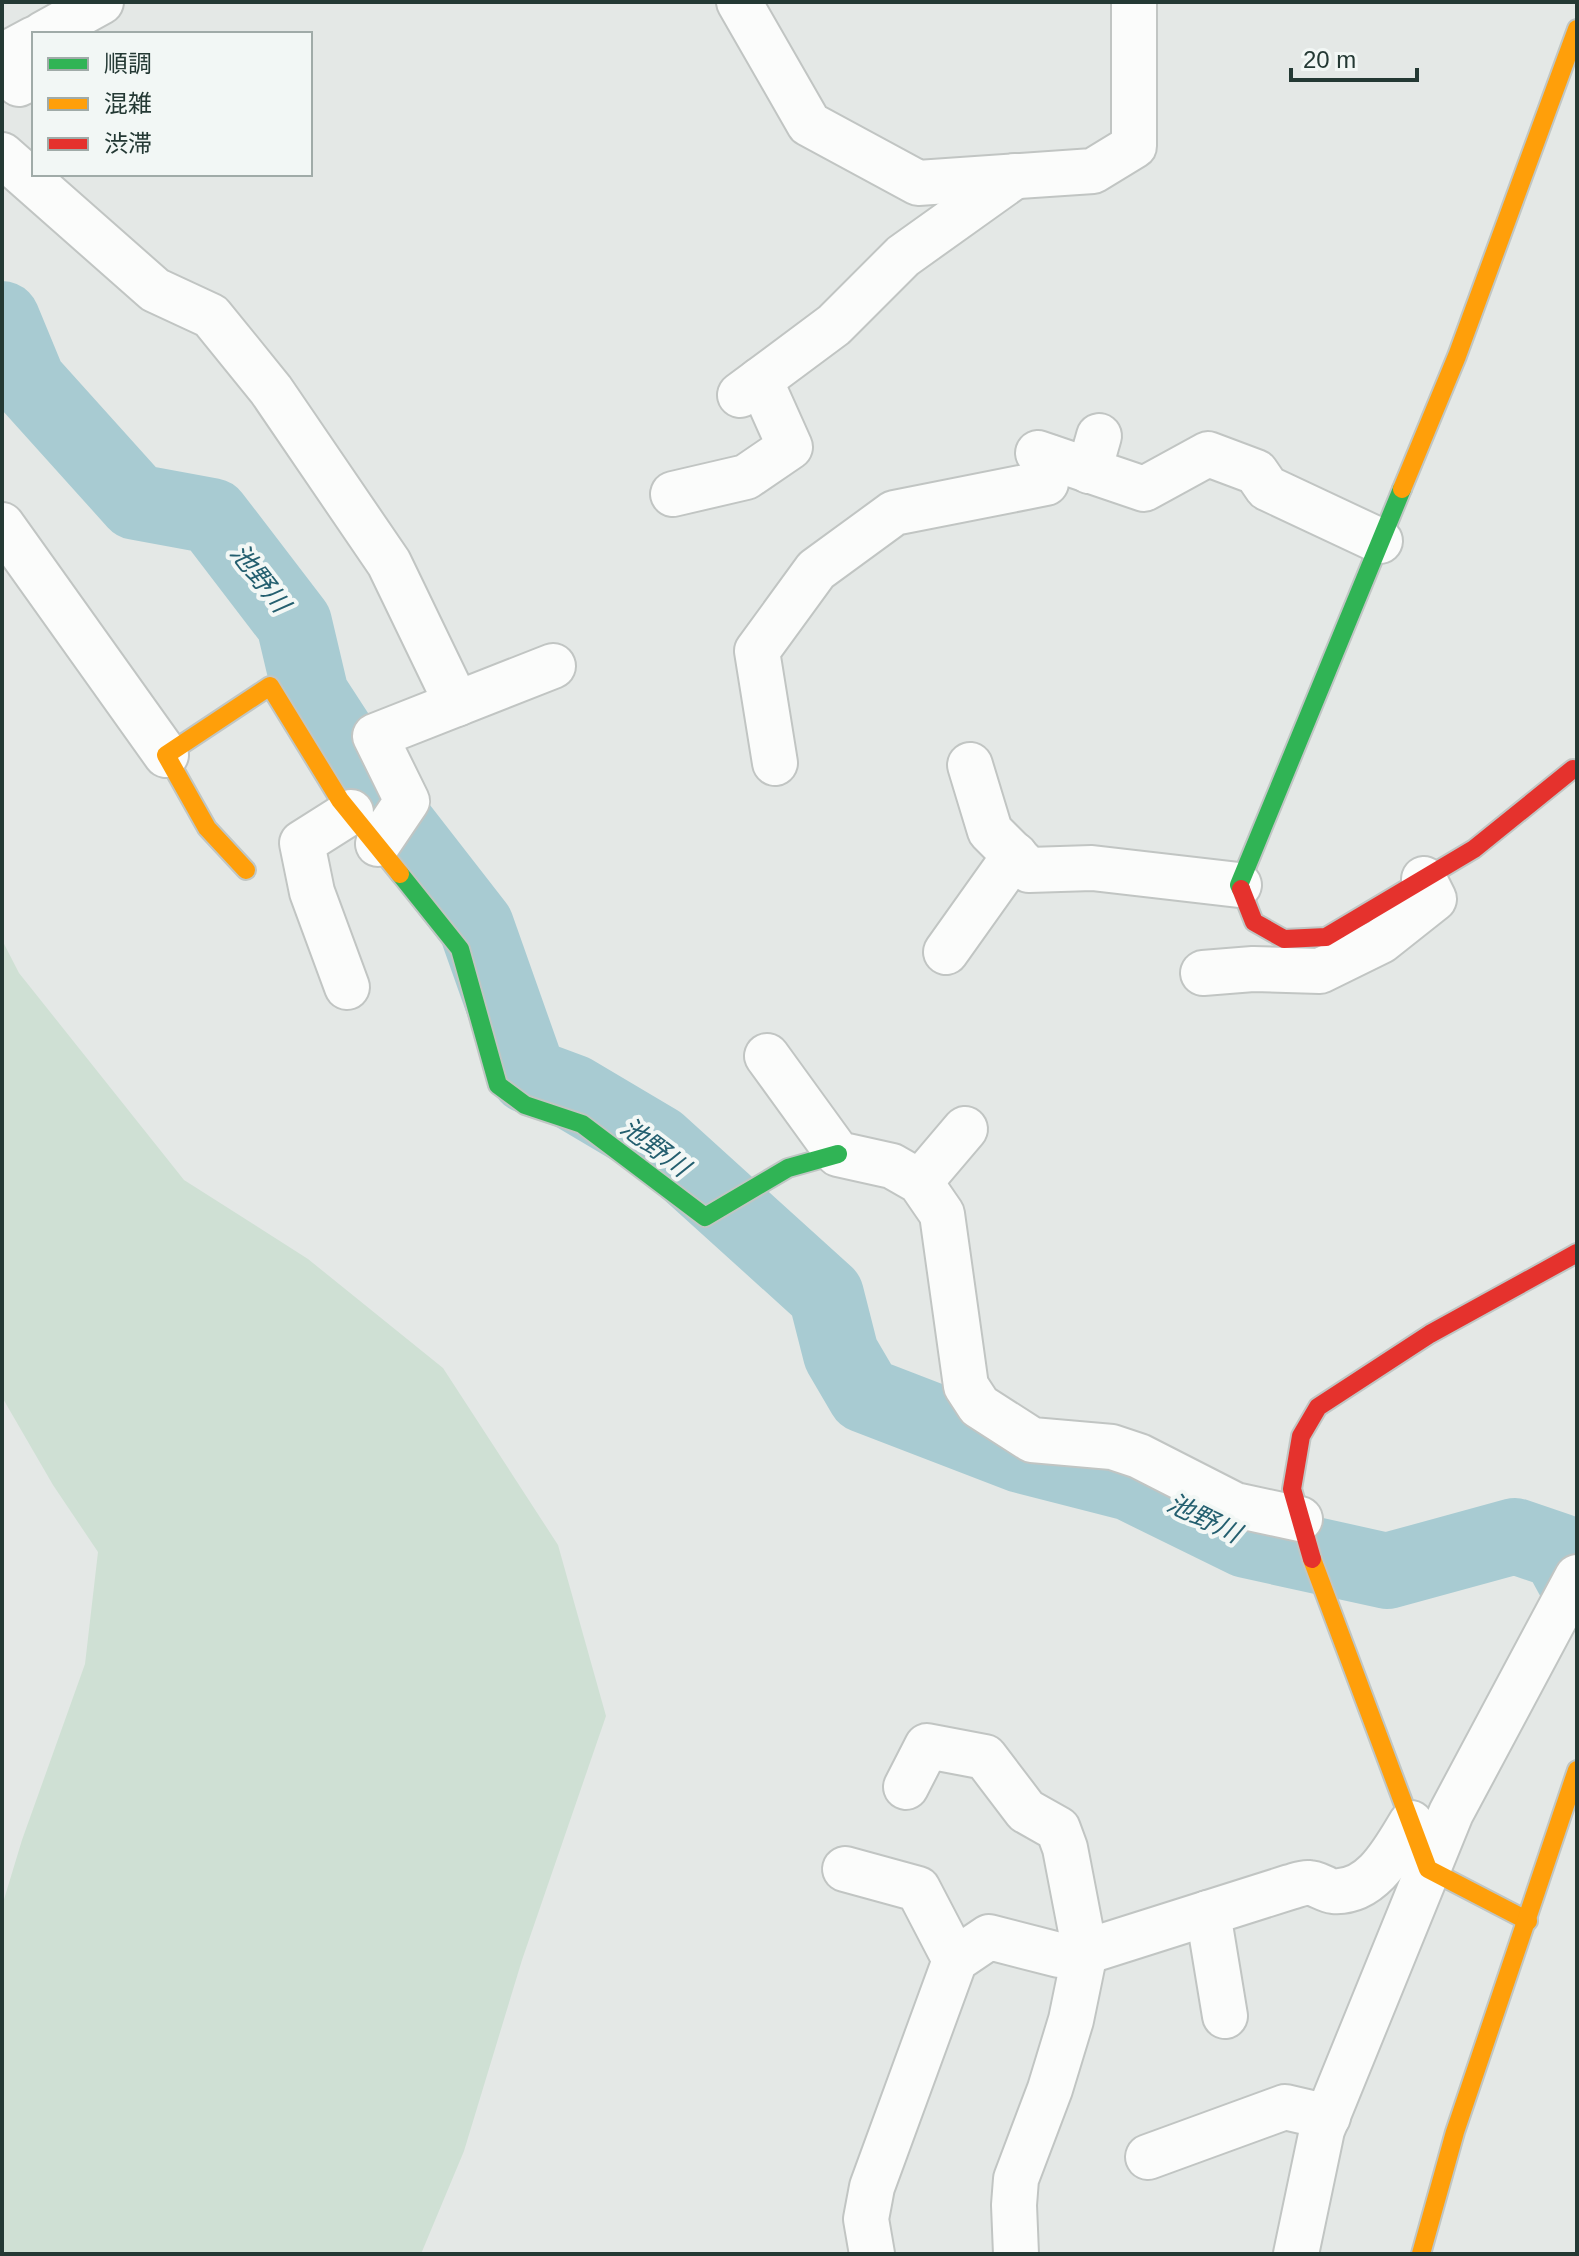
<svg xmlns="http://www.w3.org/2000/svg" width="1579" height="2256" viewBox="0 0 1579 2256" font-family="Helvetica,'Noto Sans JP',sans-serif">
<rect width="100%" height="100%" fill="#e4e8e6"/>
<polygon fill="#cfe0d4" points="2,940 19,973 184,1180 308,1259 443,1368 558,1545 606,1716 522,1960 464,2151 421,2254 2,2254 2,1906 22,1840 85,1664 98,1552 53,1485 2,1397"/>
<g fill="none" stroke-linecap="round" stroke-linejoin="round">
<polyline stroke="#a8cbd2" stroke-width="76" points="2,319 28,382 136,502 212,516 294,623 311,695 385,809 476,926 529,1076 572,1092 658,1143 826,1295 841,1354 865,1395 1021,1455 1130,1483 1246,1540 1387,1571 1515,1536 1559,1551 1577,1584"/>
<g stroke="#c1c5c3" stroke-width="48">
<g id="street">
<polyline points="739,2 809,124 918,183 1093,171 1134,146 1134,2"/>
<polyline points="43,34 101,2"/>
<polyline points="19,84 2,56 34,39"/>
<polyline points="2,155 155,290 211,316 271,390 389,563 457,704"/>
<polyline points="740,395 834,325 903,256 1015,176"/>
<polyline points="1038,453 1144,489 1208,454 1256,472 1267,488 1380,541"/>
<polyline points="1089,471 1099,436"/>
<polyline points="673,494 746,477 790,447 760,380"/>
<polyline points="2,525 166,755"/>
<polyline points="775,763 757,651 816,570 894,513 1046,483 1049,457"/>
<polyline points="970,765 990,831 1029,870 1092,868 1239,885"/>
<polyline points="378,844 407,801 375,736 553,666"/>
<polyline points="946,952 1015,855"/>
<polyline points="1203,973 1253,969 1320,971 1381,941 1434,899 1424,879"/>
<polyline points="347,987 312,892 302,843 351,812"/>
<polyline points="767,1056 838,1154 892,1166 920,1182 942,1214 966,1386 979,1406 1032,1440 1112,1447 1139,1456 1235,1505 1300,1519"/>
<polyline points="920,1182 965,1129"/>
<polyline points="906,1787 927,1746 985,1757 1026,1811 1058,1829 1065,1848 1085,1952 1071,2020 1050,2089 1016,2179 1014,2205 1016,2254"/>
<polyline points="845,1869 918,1889 955,1960"/>
<polyline points="1208,1913 1225,2016"/>
<polyline points="1148,2157 1285,2107 1328,2117"/>
<path d="M872 2254 866 2219 872 2187 955 1960 989 1937 1059 1955 1085 1952 1290 1887C1295 1886 1303 1882 1309 1883 1317 1883 1325 1890 1333 1891 1372 1894 1394 1851 1411 1823"/>
<polyline points="1296,2254 1322,2130 1451,1813 1577,1577"/>
</g>
</g>
<g stroke="#c0c6c4" stroke-width="22">
<g id="fast">
<polyline points="400,874 460,949 498,1085 525,1105 582,1124 705,1217 788,1168 838,1154"/>
<polyline points="1241,889 1239,885 1402,489"/>
</g>
</g>
<g stroke="#c0c6c4" stroke-width="22">
<g id="slow">
<polyline points="1402,489 1457,356 1577,29"/>
<polyline points="246,870 207,828 166,755 270,686 340,800 400,874"/>
<polyline points="1312,1559 1428,1869 1528,1921"/>
<polyline points="1421,2254 1455,2132 1577,1770"/>
</g>
</g>
<g stroke="#c0c6c4" stroke-width="22">
<g id="jam">
<polyline points="1241,889 1254,922 1284,939 1326,937 1474,849 1573,769 1577,770"/>
<polyline points="1312,1559 1292,1489 1301,1436 1318,1407 1430,1334 1577,1253"/>
</g>
</g>
<use href="#street" stroke="#fbfcfb" stroke-width="44"/>
<use href="#fast" stroke="#30b455" stroke-width="18"/>
<use href="#slow" stroke="#ff9f0a" stroke-width="18"/>
<use href="#jam" stroke="#e5322d" stroke-width="18"/>
</g>
<g text-anchor="middle" stroke-width="8" stroke-linejoin="round" paint-order="stroke">
<g font-size="26" font-style="italic" fill="#245f6f" stroke="#f2f7f5">
<text transform="translate(260 578) rotate(52)" y="9">池野川</text>
<text transform="translate(655 1147) rotate(37)" y="9">池野川</text>
<text transform="translate(1204 1518) rotate(26)" y="9">池野川</text>
</g>
</g>
<rect width="1579" height="2256" fill="none" stroke="#243934" stroke-width="8"/>
<rect x="32" y="32" width="280" height="144" fill="#f2f7f5" stroke="#a0aba8" stroke-width="2"/>
<rect x="48" y="58" width="40" height="12" fill="#30b455" stroke="#a0aba8" stroke-width="2"/>
<text x="104" y="72" font-size="24" fill="#243934">順調</text>
<rect x="48" y="98" width="40" height="12" fill="#ff9f0a" stroke="#a0aba8" stroke-width="2"/>
<text x="104" y="112" font-size="24" fill="#243934">混雑</text>
<rect x="48" y="138" width="40" height="12" fill="#e5322d" stroke="#a0aba8" stroke-width="2"/>
<text x="104" y="152" font-size="24" fill="#243934">渋滞</text>
<path d="M1291 68v12h126v-12" fill="none" stroke="#243934" stroke-width="4"/>
<text x="1303" y="68" font-size="24" fill="#243934" stroke="#f2f7f5" stroke-width="6" paint-order="stroke">20 m</text>
</svg>
